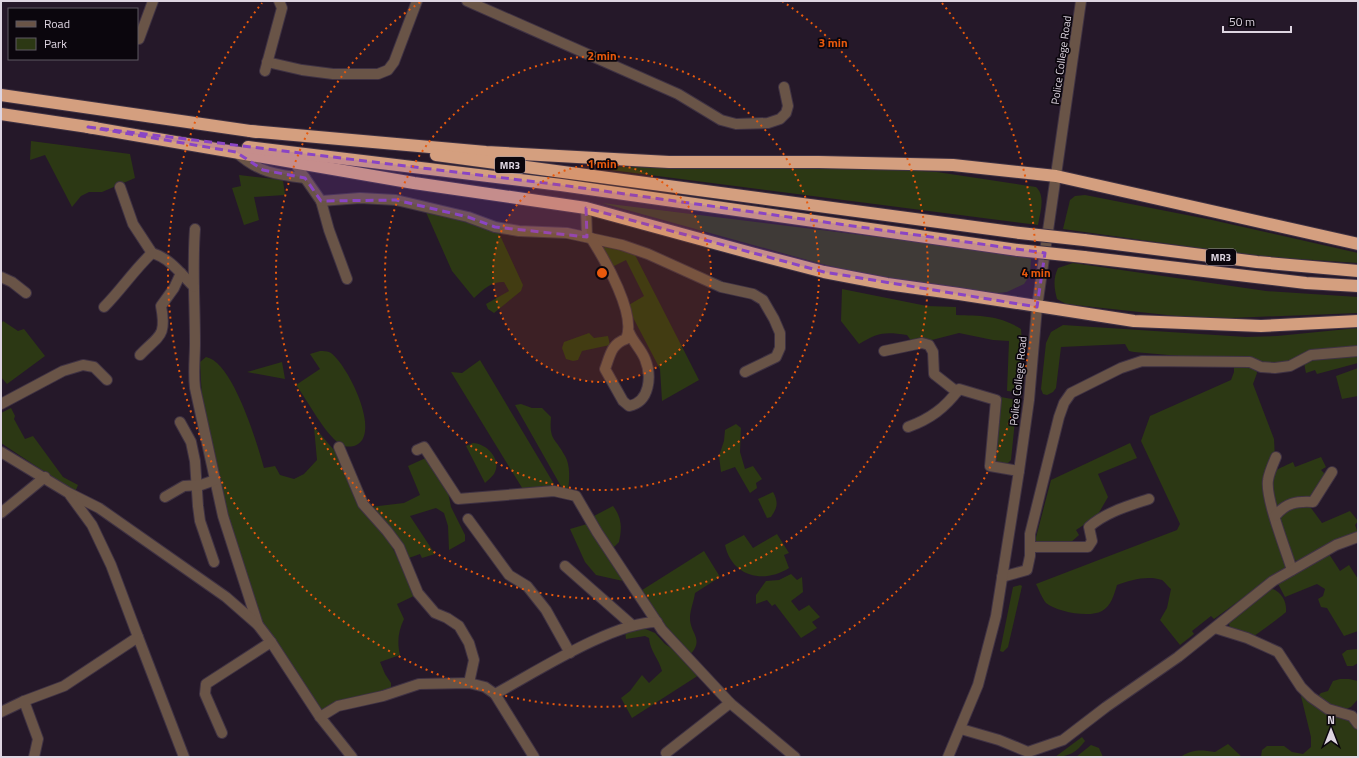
<svg xmlns="http://www.w3.org/2000/svg" width="1359" height="758" viewBox="0 0 1359 758" font-family="'Titillium Web',sans-serif">
<rect width="100%" height="100%" fill="#251829"/>
<g fill="#2c3814">
<polygon points="31,141 130,154 135,178 102,192 89,192 81,196 72,207 45,155 30,160"/>
<path d="M611 167 891 169 937 172 1036 187C1046 196 1040 213 1038 225L611 170Z"/>
<polygon points="239,175 283,180 285,195 254,197 259,220 244,225 232,188 241,186"/>
<polygon points="1085,195 1212,220 1358,253 1358,263 1256,256 1063,229 1070,200 1075,196"/>
<polygon points="602,203 1015,254 1031,259 1030,275 1024,284 1007,292 990,294 874,276 822,264"/>
<path d="M425 210 498 231 523 285 521 291 494 313 488 309 486 304 509 291 504 282C490 282 484 289 474 298L452 271Z"/>
<polygon points="596,242 633,251 699,380 662,401 660,369 627,306 644,296 626,260 612,267"/>
<path d="M1073 263 1266 291 1358 297V313L1230 318 1176 316 1066 304 1057 299C1054 287 1053 279 1058 268Z"/>
<path d="M842 289 927 306 956 307V315C981 316 999 315 1021 329L1022 342 1018 392 1007 391 1009 341 993 340 959 333 928 341 912 342 907 335C885 332 879 332 859 344L841 321Z"/>
<polygon points="3,321 18,331 24,329 45,356 7,384 1,377 1,324"/>
<polygon points="1063,325 1246,337 1277,336 1358,328 1358,349 1282,365 1134,352 1129,351 1125,344 1061,347 1056,388 1053,392 1047,395 1043,394 1041,389 1046,343 1051,332"/>
<polygon points="589,333 594,338 608,336 610,345 582,351 578,360 573,361 566,359 562,348 564,342"/>
<path d="M320 351C323 351 327 351 329 352 345 359 385 437 354 446 349 447 344 447 340 444 324 433 308 401 296 385L320 369 310 354Z"/>
<polygon points="1358,353 1358,363 1317,374 1315,370 1306,373 1304,363 1307,360"/>
<path d="M206 357C233 362 257 443 264 468L275 466 280 475 294 479 304 474 317 460 314 427 340 457 385 533 416 595 397 604 404 619C398 632 397 642 400 655L380 662 385 674 391 683V687L386 691 321 713 259 619 226 513 202 399 200 362Z"/>
<polygon points="480,360 557,489 524,491 451,372 462,373"/>
<polygon points="282,362 285,379 247,372"/>
<path d="M1234 365H1246L1256 369 1257 373 1253 384 1274 439 1275 459 1268 477 1288 565 1214 619 1211 616 1192 631 1194 634 1180 645 1160 620 1167 608 1171 589C1168 587 1165 582 1162 580 1148 575 1130 580 1117 585 1114 595 1111 606 1102 611 1089 618 1057 612 1046 603 1042 598 1039 590 1036 584L1177 530 1180 524 1141 441 1150 416 1231 380 1234 372Z"/>
<polygon points="1358,368 1358,396 1342,399 1336,376"/>
<polygon points="1001,397 1017,400 1011,460 1007,464 997,462 994,456 999,401"/>
<path d="M521 404 532 408H542L551 417C549 441 555 437 565 456 570 464 570 480 568 489L562 488 515 405Z"/>
<polygon points="11,408 15,416 14,419 25,439 33,436 63,477 78,485 75,492 1,443 1,413"/>
<polygon points="736,424 741,428 740,452 745,469 753,466 762,479 756,483 757,488 750,493 735,467 721,472 719,456 724,441 725,430"/>
<path d="M473 443C486 443 503 460 494 474 491 478 487 481 485 483L466 446Z"/>
<polygon points="1130,443 1137,458 1098,474 1108,497 1097,516 1076,530 1079,535 1070,543 1034,545 1051,480"/>
<polygon points="428,457 447,487 451,507 465,535 465,541 449,550 448,526 444,513 436,508 410,516 435,554 422,558 420,554 406,559 370,507 404,503 420,495 408,466"/>
<path d="M1321 457 1326 467 1321 470 1327 476 1311 499 1276 511C1273 503 1269 477 1276 471 1280 467 1288 465 1293 462L1295 467Z"/>
<path d="M773 492C779 503 777 508 771 517L767 518 758 499Z"/>
<polygon points="1305,504 1311,508 1322,523 1350,511 1358,521 1355,525 1358,533 1302,560 1293,561 1279,515 1282,511"/>
<path d="M613 506C622 518 622 528 619 542L613 548 592 517Z"/>
<polygon points="587,524 623,578 623,581 596,575 585,562 570,529"/>
<path d="M777 534 789 553 784 555 789 568C764 584 732 577 725 545L744 535 753 548Z"/>
<path d="M704 551 720 577 695 593C694 601 690 610 690 618 690 634 705 639 690 655L676 641 639 592Z"/>
<polygon points="1329,554 1340,571 1349,565 1358,579 1358,631 1344,636 1327,608 1321,607 1318,599 1323,596 1325,589 1317,584 1285,597 1277,582"/>
<polygon points="791,574 797,580 802,577 803,592 791,601 799,611 809,605 820,617 812,622 817,628 801,638 775,604 772,606 767,600 756,604 756,595 766,581 779,580"/>
<polygon points="1020,585 1022,586 1008,647 1003,652 1000,651 1013,587"/>
<path d="M1273 589C1282 593 1287 602 1286 612 1283 615 1254 637 1252 637 1245 637 1237 632 1230 630L1229 623 1268 590Z"/>
<path d="M643 628 655 633 665 644 679 653 699 675 632 718 621 698 630 691 642 675 649 683 662 671C659 659 650 651 649 638L645 636 626 639 625 631Z"/>
<polygon points="1358,649 1358,663 1353,666 1347,666 1342,654 1347,650"/>
<polygon points="1340,679 1349,679 1358,681 1358,699 1351,707 1343,710 1322,702 1318,696 1321,693 1328,691 1333,681"/>
<polygon points="1300,692 1348,717 1358,728 1358,757 1261,757 1262,750 1267,746 1284,746 1292,752 1303,754 1311,747 1311,737"/>
<path d="M1082 737 1085 741C1077 752 1068 757 1055 757Z"/>
<path d="M1228 744 1242 757 1182 756C1193 749 1202 750 1215 752Z"/>
<polygon points="1091,745 1099,748 1103,757 1076,757"/>
</g>
<g fill="none" stroke-linecap="round" stroke-linejoin="round">
<g stroke="#3f3243" stroke-width="12">
<g id="minor">
<polyline points="467,1 678,94 721,120 736,124 768,123 780,119 786,113 788,106 784,87"/>
<polyline points="139,39 153,1"/>
<polyline points="267,62 302,70 333,74 378,74 388,70 394,62 417,1"/>
<polyline points="265,71 282,8 279,1"/>
<path d="M236 152C258 172 276 175 305 178"/>
<polyline points="294,162 321,201 329,230 347,279"/>
<polyline points="120,187 133,224 152,253"/>
<polyline points="321,201 360,198 396,200 468,217 495,227 519,231 567,233 622,245 648,254 721,287 753,294 763,300 774,319 780,333 780,348 776,357 745,372"/>
<polyline points="586,208 587,237"/>
<path d="M195 229C192 267 195 304 195 343 195 358 193 372 195 388L223 516 258 625"/>
<path d="M591 238C605 260 637 315 626 339 611 344 610 356 605 369L623 401 629 406C650 402 652 376 645 359 641 349 633 342 629 332"/>
<polyline points="1,277 12,282 26,293"/>
<path d="M104 307C121 290 134 270 152 253 170 258 181 274 194 287"/>
<polyline points="884,351 922,343 929,345 933,352 934,374 957,392"/>
<path d="M140 355C159 335 167 337 161 306L174 288 181 273"/>
<polyline points="1,404 63,371 83,365 94,367 107,380"/>
<polyline points="180,422 191,442 195,461 198,506 200,521 214,562"/>
<path d="M908 427C930 419 945 408 959 389L996 400 990 466 1019 471"/>
<polyline points="339,447 363,504 387,531 399,547 418,593 435,613 447,618 459,626 469,643 474,660 469,683"/>
<polyline points="417,450 424,447 458,499 554,491 576,496 597,532 662,630 730,703 795,757"/>
<polyline points="1,452 67,492 99,508 226,597 258,625 271,642 320,717 352,757"/>
<path d="M1276 457C1273 464 1269 473 1268 480 1265 498 1286 550 1292 570"/>
<polyline points="165,497 184,486 201,485 215,480"/>
<polyline points="1,513 45,477"/>
<path d="M1275 516C1286 503 1296 501 1313 502L1332 472"/>
<polyline points="468,519 509,575 527,586 546,610 570,653"/>
<path d="M1030 547H1088L1092 541 1089 527C1106 512 1128 506 1149 499"/>
<polyline points="565,566 632,625"/>
<polyline points="1002,577 1027,570 1030,556 1030,534 1059,417 1064,403 1071,393 1121,368 1142,361 1250,362 1261,367 1275,368 1290,366 1311,355 1358,351"/>
<polyline points="1215,628 1247,638 1278,652 1301,687 1311,697 1328,709 1352,716 1358,724"/>
<polyline points="138,637 184,757"/>
<polyline points="495,694 534,757"/>
<polyline points="1,712 24,701"/>
<path d="M320 717 338 706 383 696 419 684 469 683 485 687 495 694C536 672 613 622 657 622"/>
<polyline points="961,729 999,740 1028,752 1063,740 1106,707 1178,657 1273,581 1336,545 1358,537"/>
<polyline points="222,733 205,694 206,684 271,642"/>
<polyline points="666,753 730,703"/>
<polyline points="34,757 38,739 24,701 64,686 138,637 111,565 92,525 70,495"/>
<polyline points="948,757 978,685 996,616 1019,471 1029,400 1037,307 1081,1"/>
</g>
</g>
<g stroke="#3f3243" stroke-width="14">
<g id="highway">
<polyline points="1,95 257,132"/>
<polyline points="1,114 95,128"/>
<polyline points="88,127 414,183 586,208 751,253 824,272 887,284 959,294 1134,321 1261,326 1358,321"/>
<polyline points="250,131 486,152 669,162 819,162 953,165 1056,176 1358,244"/>
<polyline points="248,147 561,185 1018,250"/>
<polyline points="436,155 1020,233"/>
<polyline points="1084,240 1257,262 1358,271"/>
<polyline points="1084,257 1306,283 1358,286"/>
</g>
</g>
<use href="#minor" stroke="#695447" stroke-width="10"/>
<use href="#highway" stroke="#d49f7f" stroke-width="12"/>
<g stroke="#3f3243" stroke-width="14" stroke-linecap="butt">
<g id="highway-bridge">
<polyline points="1020,233 1084,240"/>
<polyline points="1018,250 1084,257"/>
</g>
</g>
<use href="#highway-bridge" stroke="#d49f7f" stroke-width="12"/>
</g>
<path fill="#8a45c4" fill-opacity="0.2" stroke="#8a45c4" stroke-width="3" stroke-dasharray="8 5" stroke-linejoin="round" d="M88 127 561 185 1045 253 1037 307 824 272 586 208 587 237 495 227 468 217 396 200 321 201 305 178 263 170 236 152Z"/>
<circle cx="602" cy="273" r="109" fill="#e8590c" fill-opacity=".12"/>
<g fill="none" stroke="#e8590c" stroke-width="2" stroke-dasharray="2 4">
<circle cx="602" cy="273" r="109"/>
<circle cx="602" cy="273" r="217"/>
<path d="M782 1A326 326 0 1 1 422 1"/>
<path d="M942 3A434 434 0 1 1 262 3"/>
</g>
<g text-anchor="middle" stroke-width="3.5" stroke-linejoin="round" paint-order="stroke">
<g fill="#0b060d" stroke="#9f97a1" stroke-width="1">
<rect x="495" y="157" width="30" height="16" rx="3"/>
<rect x="1206" y="249" width="30" height="16" rx="3"/>
</g>
<g font-size="10" font-weight="bold" fill="#ded5e1">
<text x="510" y="169">MR3</text>
<text x="1221" y="261">MR3</text>
</g>
<g font-size="11" fill="#ded5e1" stroke="#0b060d">
<text transform="translate(1061 60) rotate(-82)" y="4">Police College Road</text>
<text transform="translate(1018 381) rotate(-84)" y="4">Police College Road</text>
</g>
</g>
<circle cx="602" cy="273" r="6" fill="#e8590c" stroke="#0b060d" stroke-width="2"/>
<g font-size="12" text-anchor="middle" font-weight="bold" fill="#e8590c" stroke="#0b060d" stroke-width="3.5" stroke-linejoin="round" paint-order="stroke">
<text x="833" y="47">3 min</text>
<text x="602" y="60">2 min</text>
<text x="602" y="168">1 min</text>
<text x="1036" y="277">4 min</text>
</g>
<rect width="1359" height="758" fill="none" stroke="#ded5e1" stroke-width="4"/>
<rect x="8" y="8" width="130" height="52" fill="#0b060d" stroke="#5f5962"/>
<rect x="16" y="21" width="20" height="6" fill="#695447" stroke="#5f5962"/>
<text x="44" y="28" font-size="12" fill="#ded5e1">Road</text>
<rect x="16" y="38" width="20" height="12" fill="#2c3814" stroke="#5f5962"/>
<text x="44" y="48" font-size="12" fill="#ded5e1">Park</text>
<g transform="translate(1331 730)" stroke="#0b060d" stroke-width="3" paint-order="stroke">
<path d="M0-3L7 15L0 10L-7 15Z" fill="#ded5e1"/>
<text y="-6" font-size="11" font-weight="bold" text-anchor="middle" fill="#ded5e1">N</text>
</g>
<path d="M1223 26v6h68v-6" fill="none" stroke="#ded5e1" stroke-width="2"/>
<text x="1229" y="26" font-size="12" fill="#ded5e1" stroke="#0b060d" stroke-width="3" paint-order="stroke">50 m</text>
</svg>
